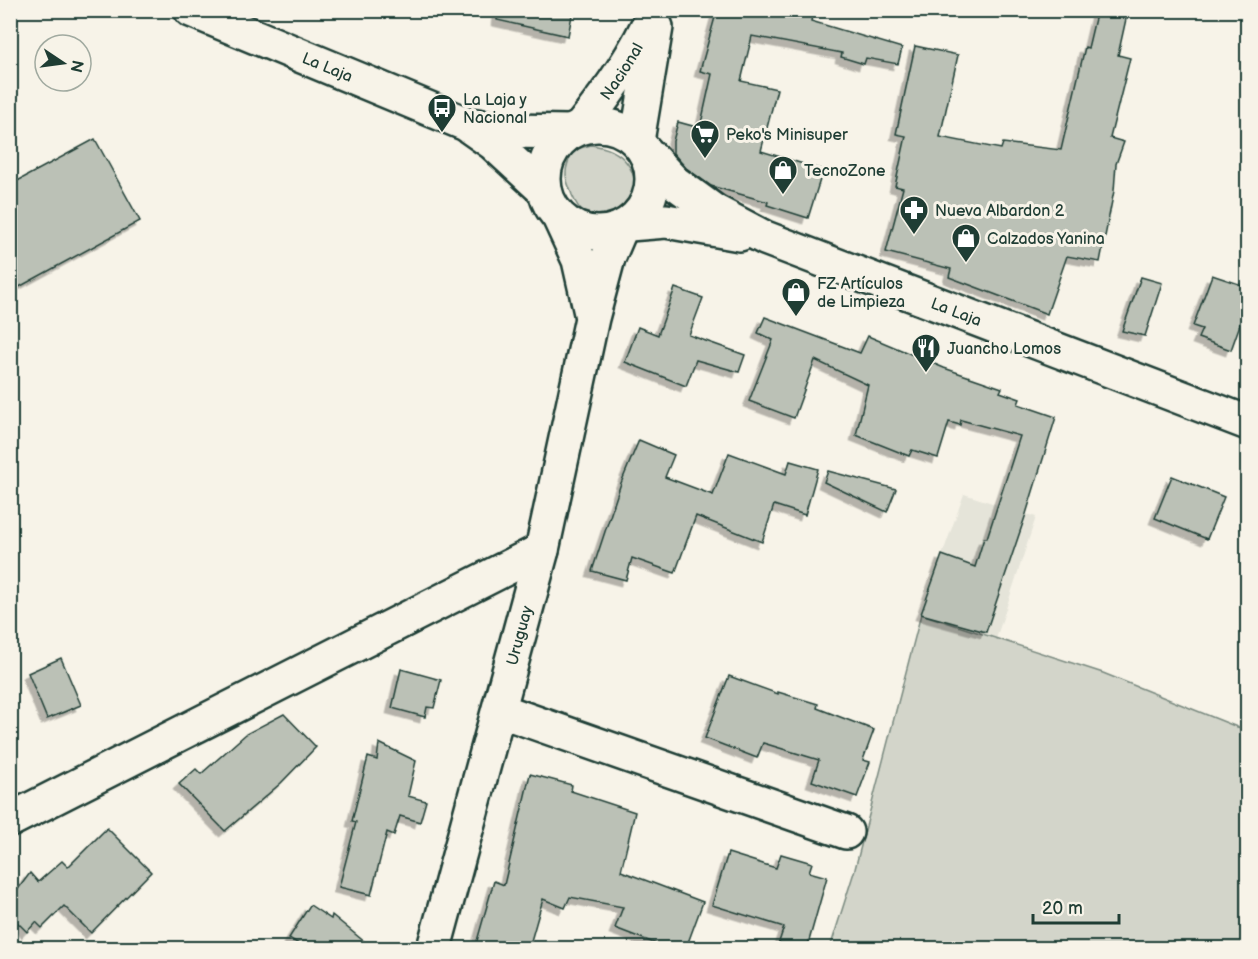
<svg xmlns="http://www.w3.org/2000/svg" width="1258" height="959" viewBox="0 0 1258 959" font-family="'Balsamiq Sans',sans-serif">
<defs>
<filter id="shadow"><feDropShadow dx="-5.5" dy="5.5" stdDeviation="0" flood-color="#0004"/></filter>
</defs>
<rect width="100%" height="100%" fill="#f7f3e8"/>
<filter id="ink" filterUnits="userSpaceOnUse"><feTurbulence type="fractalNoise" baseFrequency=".0167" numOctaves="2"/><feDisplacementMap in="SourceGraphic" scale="12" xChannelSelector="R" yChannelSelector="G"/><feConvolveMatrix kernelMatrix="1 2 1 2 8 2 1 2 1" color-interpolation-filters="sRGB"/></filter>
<g filter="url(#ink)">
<polygon fill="#e5e4d9" points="964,494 1036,517 996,639 921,614"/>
<g fill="#d3d5ca" stroke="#79897f" stroke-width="1.5">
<path d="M591 145C626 149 637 170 638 204 615 232 587 229 572 195 570 188 565 180 566 172 566 165 570 157 573 150Z"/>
<polygon points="921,614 1103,673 1242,729 1247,717 1247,948 830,948 855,869"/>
</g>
<g fill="#bbc1b6" stroke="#1f3d34" stroke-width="1.5" filter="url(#shadow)">
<polygon points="498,10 573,10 568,36 497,20"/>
<polygon points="717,10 813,10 811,21 902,48 898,64 866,58 864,64 841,57 842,53 752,36 741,81 777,89 761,151 823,170 808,218 767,205 768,202 711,186 686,168 673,153 673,141 678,122 700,128 712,74 700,71"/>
<polygon points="1097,10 1128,10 1118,55 1130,58 1110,138 1124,142 1116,164 1114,191 1100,262 1067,256 1047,314 949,277 951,269 886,252 903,188 895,186 906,136 896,134 915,46 958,55 940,137 1001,149 1003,143 1061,150 1085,47 1088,48"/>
<polygon points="95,139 140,221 10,292 10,185"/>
<polygon points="1212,275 1248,287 1248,302 1231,350 1198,338 1202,329 1193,326"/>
<polygon points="1141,277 1162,283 1145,336 1122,331"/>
<polygon points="675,288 703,298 689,335 745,355 739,372 696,360 686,386 625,362 638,327 658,335"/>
<polygon points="765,317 860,353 868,336 944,368 1002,388 1000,392 1020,399 1018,404 1056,417 1026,514 986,632 921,614 942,555 975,567 984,538 987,538 1020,436 961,420 960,425 949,422 938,458 912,450 909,456 856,435 868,385 815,360 794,418 749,401 773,340 758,333"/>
<polygon points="639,440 674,455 665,477 713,495 729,453 786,474 790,461 818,469 805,515 774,505 762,542 696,516 675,573 632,558 626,580 592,571 621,483"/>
<polygon points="828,471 896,489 887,512 824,482"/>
<polygon points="1172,476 1224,497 1207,539 1155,518"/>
<polygon points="61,658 81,705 47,719 28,673"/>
<polygon points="401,669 441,680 434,708 427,707 425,717 392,708"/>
<polygon points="729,676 778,694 778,692 818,704 817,708 874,730 863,760 870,762 857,797 812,781 819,760 763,743 757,758 705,738"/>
<polygon points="284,714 316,747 281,783 225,831 179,784 196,769 201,774 246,734"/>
<polygon points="379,743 416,761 408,796 426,801 420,822 400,816 394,835 387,832 371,895 339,887 356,822 352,821 368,757 377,760"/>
<polygon points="530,774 572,785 571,791 635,812 621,871 703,902 686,948 667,948 615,928 623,907 570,897 565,908 543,899 529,948 475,948 494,881 504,885"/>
<polygon points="107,828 151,872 91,933 64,906 42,928 36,922 27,932 10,915 10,900 30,873 38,882 62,861 68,867"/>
<polygon points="728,853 776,868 781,854 812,863 809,872 827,877 807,948 777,948 784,927 712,905"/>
<polygon points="310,905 331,919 332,915 372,948 305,948 289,938"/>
</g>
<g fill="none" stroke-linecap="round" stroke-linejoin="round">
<g stroke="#1f3d34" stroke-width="38">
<g id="street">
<path id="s1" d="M581 127C611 89 636 54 655 10"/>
<polyline points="637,141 656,27"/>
<polyline points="560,219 579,260 591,313"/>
<polyline points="499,710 846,832"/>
<polyline points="10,820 542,550"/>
<path id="s2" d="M434 948 542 550 592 318 608 258 620 230"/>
</g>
</g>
<g stroke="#1f3d34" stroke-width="38">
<g id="secondary">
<path id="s3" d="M191 10 466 124 493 143 545 191"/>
<polyline points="470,125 510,131 569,132"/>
<circle cx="598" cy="179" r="54"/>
<path id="s4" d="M644 150 674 182 714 211 765 238 1248 423"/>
<polyline points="629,224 666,221 740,234"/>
</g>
</g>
<use href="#street" stroke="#f7f3e8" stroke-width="33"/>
<use href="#secondary" stroke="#f7f3e8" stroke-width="33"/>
</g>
</g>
<defs>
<g id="bus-pin" transform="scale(1.5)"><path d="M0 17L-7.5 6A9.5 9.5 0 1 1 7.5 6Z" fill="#1f3d34" stroke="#f7f3e8"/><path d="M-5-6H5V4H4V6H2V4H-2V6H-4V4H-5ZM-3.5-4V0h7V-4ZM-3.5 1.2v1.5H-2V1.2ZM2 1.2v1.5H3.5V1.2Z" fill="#fff"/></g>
<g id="supermarket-pin" transform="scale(1.5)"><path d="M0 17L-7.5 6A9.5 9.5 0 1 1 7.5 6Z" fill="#1f3d34" stroke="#f7f3e8"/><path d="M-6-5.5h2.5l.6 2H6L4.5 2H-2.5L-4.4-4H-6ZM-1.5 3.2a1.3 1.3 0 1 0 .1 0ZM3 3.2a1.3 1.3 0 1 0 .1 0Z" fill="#fff"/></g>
<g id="shop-pin" transform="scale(1.5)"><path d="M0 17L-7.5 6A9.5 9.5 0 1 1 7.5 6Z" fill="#1f3d34" stroke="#f7f3e8"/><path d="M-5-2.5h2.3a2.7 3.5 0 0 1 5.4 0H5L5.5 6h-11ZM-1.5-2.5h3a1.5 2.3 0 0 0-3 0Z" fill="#fff"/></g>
<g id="pharmacy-pin" transform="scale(1.5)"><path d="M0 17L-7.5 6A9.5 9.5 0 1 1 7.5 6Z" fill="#1f3d34" stroke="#f7f3e8"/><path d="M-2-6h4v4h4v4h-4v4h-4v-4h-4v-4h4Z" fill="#fff"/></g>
<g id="restaurant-pin" transform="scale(1.5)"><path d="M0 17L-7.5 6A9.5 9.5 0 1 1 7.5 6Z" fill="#1f3d34" stroke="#f7f3e8"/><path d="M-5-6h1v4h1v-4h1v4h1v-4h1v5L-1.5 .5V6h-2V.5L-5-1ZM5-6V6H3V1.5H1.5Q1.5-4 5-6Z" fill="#fff"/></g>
</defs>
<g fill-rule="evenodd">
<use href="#bus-pin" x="442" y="108"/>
<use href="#supermarket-pin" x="705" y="134"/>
<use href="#shop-pin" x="783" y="170"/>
<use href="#pharmacy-pin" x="914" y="210"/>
<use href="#shop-pin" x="966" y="238"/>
<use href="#shop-pin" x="796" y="292"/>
<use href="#restaurant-pin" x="926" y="348"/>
</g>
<g text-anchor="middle" stroke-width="6" stroke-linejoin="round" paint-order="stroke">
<g font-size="16" fill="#1f3d34" stroke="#f7f3e8">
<text dy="6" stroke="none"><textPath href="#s3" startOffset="148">La Laja</textPath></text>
<text dy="6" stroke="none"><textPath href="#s1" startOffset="69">Nacional</textPath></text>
<text dy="6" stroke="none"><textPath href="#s4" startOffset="356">La Laja</textPath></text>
<text dy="6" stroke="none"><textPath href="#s2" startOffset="324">Uruguay</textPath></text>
</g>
<g font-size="16" fill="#1f3d34" stroke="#f7f3e8" text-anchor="start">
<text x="463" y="105">La Laja y<tspan x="463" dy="18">Nacional</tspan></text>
<text x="726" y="140">Peko's Minisuper</text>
<text x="804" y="176">TecnoZone</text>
<text x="935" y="216">Nueva Albardon 2</text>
<text x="987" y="244">Calzados Yanina</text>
<text x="817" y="289">FZ Artículos<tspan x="817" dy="18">de Limpieza</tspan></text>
<text x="947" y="354">Juancho Lomos</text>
</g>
</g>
<rect width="1258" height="959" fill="none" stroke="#f7f3e8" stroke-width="36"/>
<rect x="18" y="18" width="1222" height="923" fill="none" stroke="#1f3d34" stroke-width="2" filter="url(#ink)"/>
<g transform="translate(63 63) rotate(103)"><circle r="28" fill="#f7f3e8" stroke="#a1aaa0" stroke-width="1.5"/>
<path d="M0-4.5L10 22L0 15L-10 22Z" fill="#1f3d34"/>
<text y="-9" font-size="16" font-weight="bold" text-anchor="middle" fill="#1f3d34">N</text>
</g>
<path d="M1033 914v9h86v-9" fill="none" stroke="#1f3d34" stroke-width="3"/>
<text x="1042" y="914" font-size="18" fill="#1f3d34" stroke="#f7f3e8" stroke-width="4.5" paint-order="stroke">20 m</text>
</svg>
